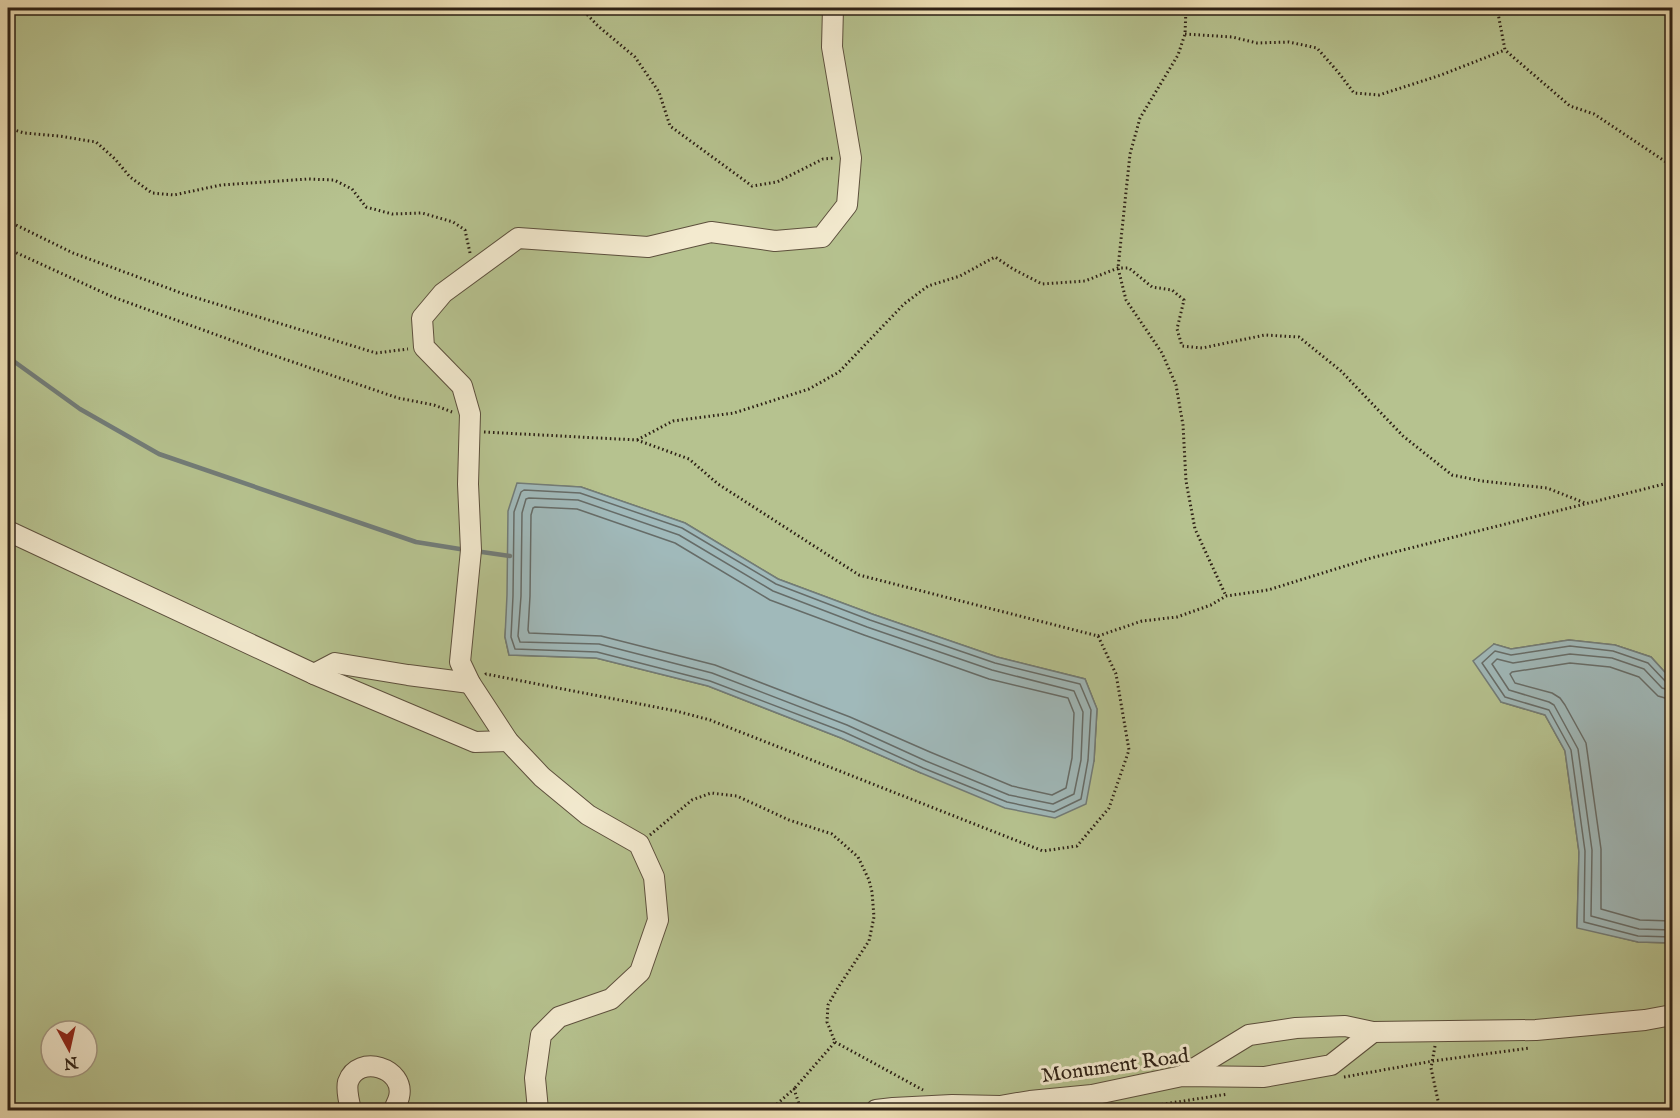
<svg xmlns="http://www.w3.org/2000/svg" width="1680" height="1118" viewBox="0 0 1680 1118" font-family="'IM FELL English',serif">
<rect width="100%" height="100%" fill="#eddfb5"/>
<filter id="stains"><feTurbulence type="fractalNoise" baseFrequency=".00333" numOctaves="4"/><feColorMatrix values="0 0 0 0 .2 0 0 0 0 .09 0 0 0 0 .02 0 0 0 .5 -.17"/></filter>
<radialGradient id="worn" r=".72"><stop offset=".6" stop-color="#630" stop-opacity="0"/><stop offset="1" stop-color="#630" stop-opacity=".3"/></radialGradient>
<path fill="#b6c28f" stroke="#727152" stroke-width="1.5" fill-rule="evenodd" d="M8 8H1672V680L1651 657 1615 645 1569 640 1511 649 1494 644 1501 702 1545 715 1565 751 1579 852 1577 927 1638 942 1672 943V1110H8ZM517 484 581 487 685 523 778 579 872 614 997 657 1085 679 1097 709 1094 761 921 773 841 738 708 686 596 658 509 655 505 637ZM51 1031H87V1067H51Z"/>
<g fill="#a0b9ba" stroke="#727c78" stroke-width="1.5">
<polygon points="517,483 581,487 685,523 778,579 872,614 997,657 1085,679 1097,709 1094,761 1086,804 1055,818 1005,808 921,773 841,738 708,686 596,658 509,655 505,637 507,595 508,511"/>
<polygon points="1569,640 1615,645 1651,657 1672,680 1672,943 1638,942 1577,928 1579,852 1565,751 1545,715 1501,702 1473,661 1494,644 1511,649"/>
</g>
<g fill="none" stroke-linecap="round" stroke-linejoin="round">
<g stroke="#666c68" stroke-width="1.5">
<polygon points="524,490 580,493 682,528 776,584 870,620 995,663 1080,684 1091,710 1088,760 1081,799 1054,812 1007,802 923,768 844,732 710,681 597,652 515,649 511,637 513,596 514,512 521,492"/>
<polygon points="529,498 578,500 679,535 773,591 867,627 992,670 1074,691 1083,712 1081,760 1074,794 1053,804 1009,795 926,761 847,725 712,673 599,644 520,642 518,636 521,596 522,513 526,499"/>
<polygon points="535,507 577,509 675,543 770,600 864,635 989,679 1068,698 1074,713 1072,758 1066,788 1052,795 1012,786 930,752 850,717 715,665 601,636 529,633 528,630 530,596 531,515 533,508"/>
<polyline points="1672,683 1666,682 1648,663 1613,651 1570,646 1511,655 1495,651 1482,663 1505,697 1549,710 1571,750 1585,851 1584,922 1638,936 1672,937"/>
<polyline points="1672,691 1662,688 1644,669 1612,658 1570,654 1513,663 1497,659 1492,664 1509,690 1549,702 1554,705 1578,749 1592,850 1591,916 1639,929 1672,930"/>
<polyline points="1672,700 1658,696 1639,677 1610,667 1570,663 1512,672 1510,674 1515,683 1552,693 1560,698 1565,705 1586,743 1601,849 1601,909 1640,920 1672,921"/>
</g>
<g stroke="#727c78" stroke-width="4.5">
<polyline points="8,355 12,360 80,409 159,454 416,542 466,550"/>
<polyline points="475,551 510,556"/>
</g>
<g stroke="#5d503d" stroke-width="22">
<g id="minor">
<polyline points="8,531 314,674 475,742 508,741"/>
<polyline points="314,674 335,663 408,675 470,683"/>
<polyline points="1182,1076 1249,1035 1296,1028 1345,1026 1373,1032 1536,1030 1645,1020 1672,1015"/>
<path d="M351 1110C349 1102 346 1090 348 1082 358 1053 406 1068 399 1097 398 1102 395 1106 394 1110"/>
<polyline points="538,1110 535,1078 541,1035 559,1017 611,999 640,972 658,920 654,877 639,844 588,815 542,777 508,741 470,683 460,662 471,550 468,484 470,414 462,386 424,347 422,318 443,293 518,238 648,247 711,232 775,241 822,237 847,205 851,158 832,47 833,8"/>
<polyline points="876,1110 893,1108 952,1105 1000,1106 1030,1101 1092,1095 1182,1076 1264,1077 1331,1065 1373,1032"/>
</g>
</g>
<g stroke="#2d2015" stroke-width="3" stroke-dasharray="1.5 3" stroke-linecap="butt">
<polyline points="581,8 598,26 635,57 659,92 670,126 752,186 777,182 823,159 835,158"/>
<polyline points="1186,8 1185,34 1178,55 1140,118 1130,154 1118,268 1126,300 1162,353 1176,385 1183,425 1186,481 1195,529 1226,596"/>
<polyline points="1497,8 1505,50 1570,106 1594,114 1672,166"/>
<polyline points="1185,34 1232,37 1257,43 1289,42 1317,48 1338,72 1354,93 1379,95 1441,75 1505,50"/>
<polyline points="8,128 24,133 59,136 96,142 115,159 130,177 152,193 174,195 221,185 308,179 334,180 352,189 366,207 392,214 422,213 453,222 465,230 470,253"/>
<polyline points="8,221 73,253 184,294 376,353 408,349"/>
<polyline points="8,249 113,297 258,350 398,398 434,405 452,412"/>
<polyline points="484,432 637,440 689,459 718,484 859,575 1098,636 1116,674 1129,750 1109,808 1077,846 1043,851 710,720 676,711 486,674 485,675"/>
<polyline points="637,440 673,421 734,413 809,389 839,372 904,304 928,286 960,276 995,257 1013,269 1042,284 1085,281 1118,268 1129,268 1152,287 1172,290 1184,300 1177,329 1182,346 1202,348 1265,335 1299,337 1341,371 1403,436 1452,475 1482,481 1547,488 1585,503"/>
<polyline points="1098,636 1142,621 1177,617 1211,605 1226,596 1268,590 1371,558 1672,482"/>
<polyline points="650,835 692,800 711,793 737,796 789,820 832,834 858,857 869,880 872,892 874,917 869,941 839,986 828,1005 827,1022 835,1042 794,1089"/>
<polyline points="835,1042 923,1090"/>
<polyline points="1435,1046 1431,1068 1440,1110"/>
<polyline points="1344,1077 1433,1061 1530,1048"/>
<polyline points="770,1110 794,1089 801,1110"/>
<polyline points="1126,1110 1228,1094"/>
</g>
<use href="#minor" stroke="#f3eacf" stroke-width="20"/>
</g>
<g text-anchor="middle" stroke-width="6" stroke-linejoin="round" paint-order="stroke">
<g font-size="21" fill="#2d2015" stroke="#f3eacf">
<text transform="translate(1115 1065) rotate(-8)" y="7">Monument Road</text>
</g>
</g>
<rect width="1680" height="1118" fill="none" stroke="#eddfb5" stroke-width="30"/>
<rect x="9" y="9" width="1662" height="1100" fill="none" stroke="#2d2015" stroke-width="3"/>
<rect x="15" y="15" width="1650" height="1088" fill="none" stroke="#2d2015" stroke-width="1.5"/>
<g transform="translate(69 1049) rotate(172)"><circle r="28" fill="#f3eacf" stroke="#a49985" stroke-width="1.5"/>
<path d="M0-4.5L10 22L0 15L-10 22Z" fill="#8f2418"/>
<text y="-9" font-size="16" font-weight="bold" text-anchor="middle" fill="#2d2015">N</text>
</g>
<rect width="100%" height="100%" filter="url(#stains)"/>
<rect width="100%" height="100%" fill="url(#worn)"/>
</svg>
